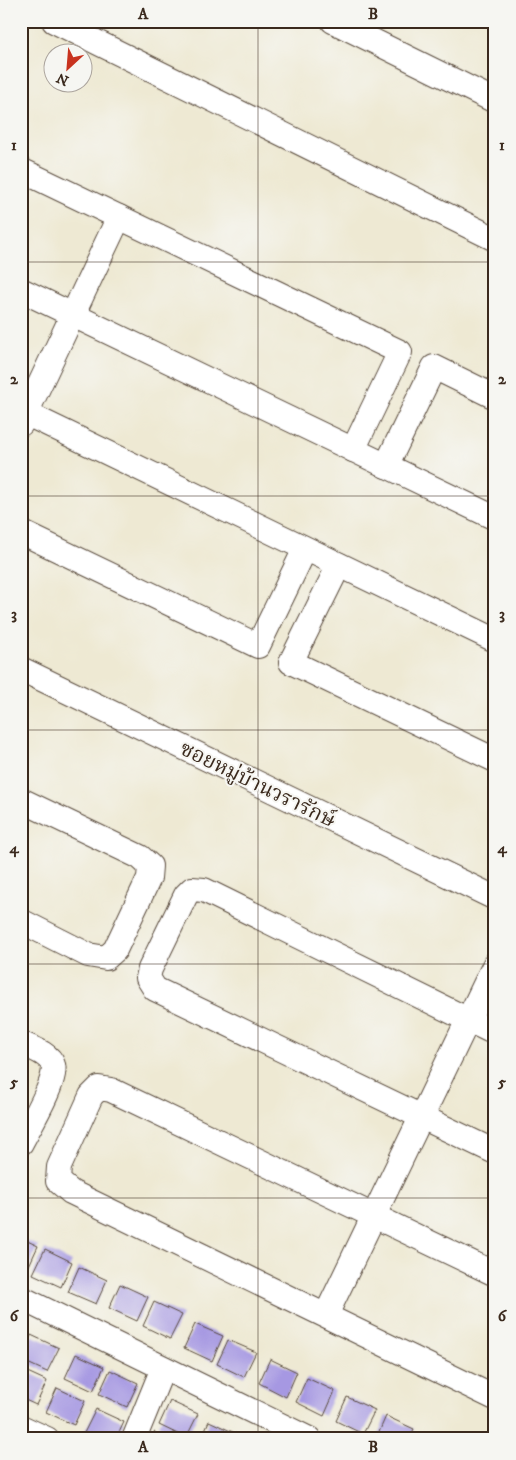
<svg xmlns="http://www.w3.org/2000/svg" width="516" height="1460" viewBox="0 0 516 1460" font-family="'IM FELL DW Pica','Noto Serif Thai',serif">
<rect width="100%" height="100%" fill="#f6f6f2"/>
<filter id="ink" filterUnits="userSpaceOnUse"><feTurbulence type="fractalNoise" baseFrequency=".02" numOctaves="2"/><feDisplacementMap in="SourceGraphic" scale="10" xChannelSelector="R" yChannelSelector="G"/><feConvolveMatrix kernelMatrix="1 2 1 2 8 2 1 2 1" color-interpolation-filters="sRGB"/></filter>
<filter id="wash" filterUnits="userSpaceOnUse"><feTurbulence type="fractalNoise" baseFrequency=".0096" numOctaves="4" result="noise"/><feDisplacementMap in="SourceGraphic" scale="20" xChannelSelector="R" yChannelSelector="G"/><feGaussianBlur stdDeviation="1.12" result="paint"/><feColorMatrix in="noise" values="0 0 0 0 0 0 0 0 0 0 0 0 0 0 0 0 0 1.4 0 .05"/><feComposite in="paint" operator="in"/></filter>
<g filter="url(#wash)">
<rect width="100%" height="100%" fill="#eee9d3"/>
<g id="blocks">
<g fill="#a698e2">
<polygon points="21,1238 38,1246 27,1270 21,1267"/>
<polygon points="45,1249 72,1262 61,1287 33,1274"/>
<polygon points="79,1267 107,1280 96,1304 68,1292"/>
<polygon points="120,1284 148,1297 137,1321 109,1308"/>
<polygon points="154,1302 182,1315 170,1339 143,1326"/>
<polygon points="195,1324 223,1336 212,1361 184,1348"/>
<polygon points="31,1335 59,1348 47,1372 21,1360"/>
<polygon points="228,1340 256,1352 244,1377 217,1364"/>
<polygon points="76,1354 104,1367 93,1391 65,1378"/>
<polygon points="270,1359 297,1372 286,1397 259,1383"/>
<polygon points="21,1369 47,1381 36,1405 21,1398"/>
<polygon points="110,1370 138,1383 127,1407 99,1394"/>
<polygon points="307,1378 335,1391 324,1416 296,1402"/>
<polygon points="57,1388 85,1401 74,1425 46,1412"/>
<polygon points="347,1397 375,1410 363,1434 336,1421"/>
<polygon points="170,1401 198,1414 186,1438 159,1425"/>
<polygon points="96,1409 124,1422 116,1439 96,1439 84,1433"/>
<polygon points="386,1416 414,1429 409,1439 376,1439"/>
<polygon points="209,1421 237,1434 235,1439 201,1439"/>
<polygon points="154,1432 168,1439 151,1439"/>
</g>
</g>
</g>
<g filter="url(#ink)">
<use href="#blocks" fill-opacity="0" stroke="#564739" stroke-width="1"/>
<g fill="none" stroke-linecap="round" stroke-linejoin="round">
<g stroke="#564739" stroke-width="26">
<g id="minor">
<polyline points="54,21 495,239"/>
<polyline points="333,21 495,101"/>
<polyline points="21,170 400,352 353,450"/>
<polyline points="21,290 495,518"/>
<polyline points="21,411 495,640"/>
<polyline points="21,424 119,217"/>
<polyline points="386,466 434,367 495,397"/>
<polyline points="21,532 258,646 305,549"/>
<polyline points="339,565 291,662 495,760"/>
<polyline points="21,669 495,898"/>
<polyline points="21,800 140,857 150,866 149,878 115,950 106,958 88,955 21,921"/>
<polyline points="495,1033 204,890 192,889 186,895 150,969 148,978 155,989 495,1152"/>
<path d="M21 1043C31 1048 49 1053 53 1065 59 1078 28 1129 21 1143"/>
<polyline points="495,1274 111,1090 99,1088 91,1096 59,1167 58,1181 71,1192 495,1398"/>
<polyline points="21,1298 309,1439"/>
<polyline points="326,1315 495,964"/>
<polyline points="21,1427 47,1439"/>
<polyline points="134,1439 163,1368"/>
</g>
</g>
<use href="#minor" stroke="#fff" stroke-width="24"/>
</g>
</g>
<path fill="none" stroke="#3b2a1e" stroke-width="1" stroke-opacity="0.55" d="M258 21V1439M21 262H495M21 496H495M21 730H495M21 964H495M21 1198H495"/>
<g text-anchor="middle" stroke-width="4" stroke-linejoin="round" paint-order="stroke">
<g font-size="21" fill="#3b2a1e" stroke="#f6f6f2">
<text transform="translate(258 784) rotate(26)" y="7">ซอยหมู่บ้านวรารักษ์</text>
</g>
</g>
<rect width="516" height="1460" fill="none" stroke="#f6f6f2" stroke-width="55"/>
<g transform="translate(68 68) rotate(206)"><circle r="24" fill="#f6f6f2" stroke="#aba49d"/>
<path d="M0-4L9 19L0 12L-9 19Z" fill="#c8321e"/>
<text y="-8" font-size="14" font-weight="bold" text-anchor="middle" fill="#3b2a1e">N</text>
</g>
<rect x="28" y="28" width="460" height="1404" fill="none" stroke="#3b2a1e" stroke-width="2"/>
<g font-size="16" text-anchor="middle" font-weight="bold" fill="#3b2a1e">
<text x="143" y="19">A</text>
<text x="373" y="19">B</text>
<text x="14" y="150">1</text>
<text x="502" y="150">1</text>
<text x="14" y="384">2</text>
<text x="502" y="384">2</text>
<text x="14" y="619">3</text>
<text x="502" y="619">3</text>
<text x="14" y="853">4</text>
<text x="502" y="853">4</text>
<text x="14" y="1087">5</text>
<text x="502" y="1087">5</text>
<text x="14" y="1321">6</text>
<text x="502" y="1321">6</text>
<text x="143" y="1452">A</text>
<text x="373" y="1452">B</text>
</g>
</svg>
